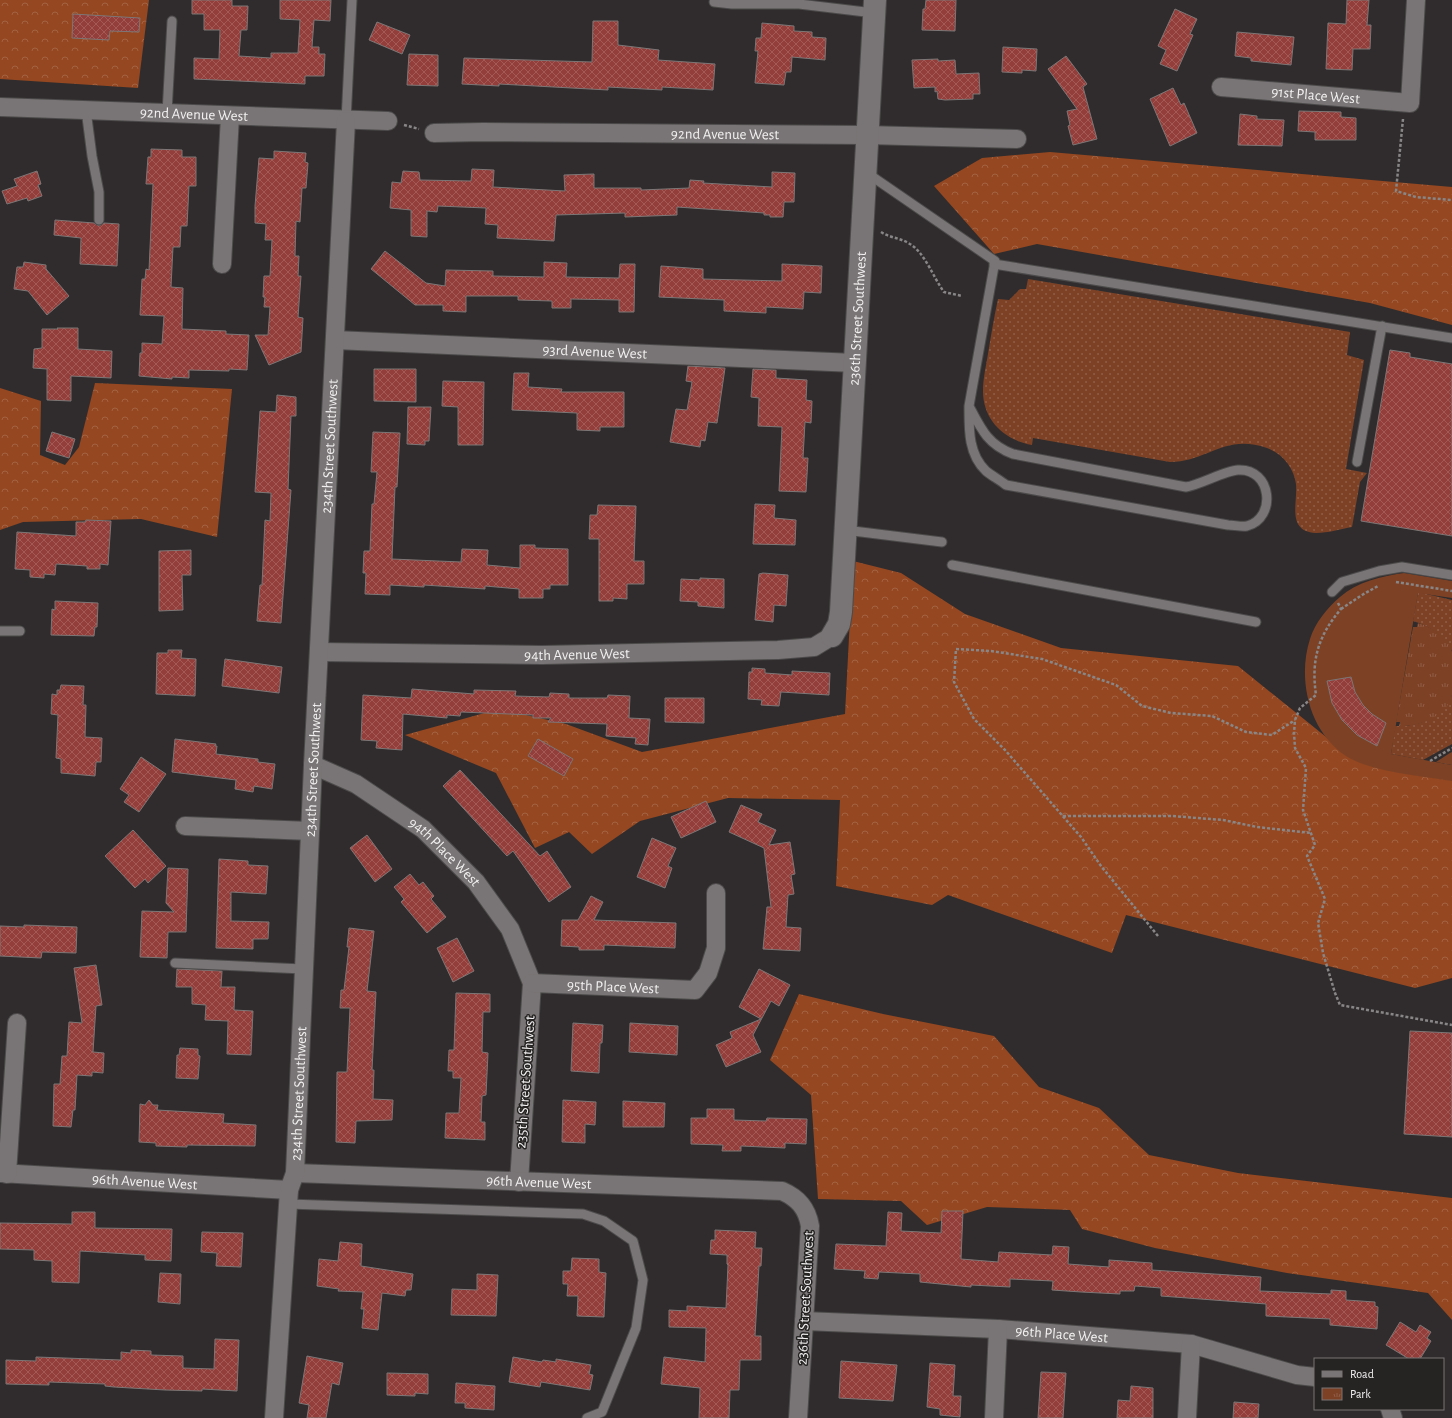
<svg xmlns="http://www.w3.org/2000/svg" width="1452" height="1418" viewBox="0 0 1452 1418" font-family="'Alegreya Sans',sans-serif">
<defs>
<pattern id="grass-dots" width="8" height="8" patternUnits="userSpaceOnUse"><rect width="8" height="8" fill="#7d4226"/><path d="M2 2h.1M6 6h.1" fill="none" stroke="#905e46" stroke-width="1.8" stroke-linecap="round"/></pattern>
<pattern id="forest-crowns" width="20" height="18" patternUnits="userSpaceOnUse"><rect width="20" height="18" fill="#944720"/><path d="M2 6a3 3 0 1 1 6 0M12 15a3 3 0 1 1 6 0" fill="none" stroke="#a36241"/></pattern>
<pattern id="park-tufts" width="24" height="20" patternUnits="userSpaceOnUse"><rect width="24" height="20" fill="#7d4226"/><path d="M3 7l-1-3M5 7V3M7 7l1-3M15 17l-1-3M17 17v-4M19 17l1-3" fill="none" stroke="#905e46"/></pattern>
<pattern id="building-cross-hatch" width="8" height="8" patternUnits="userSpaceOnUse"><rect width="8" height="8" fill="#933e3a"/><path d="M0 0l8 8M0 8l8-8" fill="none" stroke="#a35a57"/></pattern>
</defs>
<rect width="100%" height="100%" fill="#302c2d"/>
<g fill="url(#grass-dots)">
<path d="M1028 279 1350 332 1347 355 1364 360 1346 469 1367 473 1360 482 1352 527C1341 529 1328 533 1316 533 1286 532 1298 502 1296 484 1294 468 1283 454 1267 448 1225 433 1207 462 1170 462L1033 438 1032 445C1004 440 983 420 983 391 983 379 986 366 988 354 991 336 994 317 998 299L1009 300 1020 289H1026Z"/>
<path d="M1418 592 1452 600V651C1444 635 1429 626 1413 621Z"/>
<path d="M1452 695V744L1423 760 1391 754 1395 726C1419 727 1441 718 1452 695Z"/>
</g>
<g fill="url(#forest-crowns)">
<polygon points="0,0 149,0 138,88 0,79"/>
<polygon points="1050,152 1452,187 1452,325 1370,303 1037,244 994,254 934,186 982,158"/>
<polygon points="95,383 232,389 217,537 141,519 23,522 0,530 0,388 41,401 40,455 65,465 79,447"/>
<polygon points="853,561 901,573 965,614 1061,648 1238,666 1351,757 1452,780 1452,978 1415,988 1126,915 1112,953 948,895 932,905 836,886 840,800 728,798 640,821 592,854 569,832 535,848 496,773 405,735 499,709 566,724 642,752 845,714"/>
<polygon points="799,994 883,1014 994,1036 1039,1087 1099,1108 1149,1155 1238,1173 1452,1198 1452,1320 1428,1293 1287,1273 1155,1248 1082,1229 1070,1210 987,1207 927,1225 901,1201 818,1199 811,1095 770,1060"/>
</g>
<g fill="url(#park-tufts)">
<path d="M1418 623C1429 626 1450 638 1452 652 1452 659 1452 667 1452 674 1452 680 1452 689 1452 695 1447 717 1418 727 1399 726L1400 722H1396L1413 627H1417Z"/>
<polygon points="1452,752 1452,765 1436,762 1450,753"/>
</g>
<path fill="#7d4226" d="M1404 573 1452 581V598L1418 593 1391 754 1452 765V781C1422 776 1371 772 1346 756 1309 732 1297 679 1310 639 1315 623 1327 608 1340 597 1357 582 1382 576 1404 573Z"/>
<g fill="url(#building-cross-hatch)" stroke="#7c7777">
<polygon points="192,0 232,0 232,6 248,6 247,30 241,30 239,56 271,58 271,53 298,53 300,20 280,19 280,0 331,0 330,21 314,20 312,47 319,47 319,54 325,54 324,76 305,76 305,84 194,79 194,58 219,59 220,30 204,30 204,14 192,14"/>
<polygon points="926,0 956,0 955,31 922,30 923,9 925,9"/>
<polygon points="1347,0 1369,0 1367,25 1371,25 1370,49 1353,49 1352,70 1326,69 1328,23 1346,24"/>
<polygon points="1175,9 1197,19 1190,34 1193,35 1177,71 1160,64 1166,50 1158,46"/>
<polygon points="73,14 140,18 139,32 110,31 109,40 72,38"/>
<polygon points="593,21 618,21 618,45 659,50 658,60 715,64 713,90 662,87 662,90 608,87 608,90 499,84 499,86 462,84 464,58 592,62"/>
<polygon points="377,22 410,35 402,54 369,40"/>
<polygon points="762,23 794,26 794,31 812,32 812,37 826,38 825,60 792,57 791,72 786,72 784,85 755,83 758,51 755,51 756,38 761,38"/>
<polygon points="1237,32 1294,37 1291,65 1251,61 1251,58 1235,56"/>
<polygon points="1003,47 1037,49 1036,71 1022,70 1022,73 1002,72"/>
<polygon points="409,54 438,55 438,86 407,85"/>
<polygon points="1066,56 1087,84 1083,87 1097,139 1073,145 1068,126 1070,125 1067,111 1077,109 1048,69"/>
<polygon points="938,59 938,61 955,60 956,74 979,73 980,94 973,94 973,99 945,100 938,99 937,91 935,92 935,87 914,88 912,60"/>
<polygon points="1173,88 1181,105 1184,103 1197,133 1170,146 1150,99"/>
<polygon points="1299,111 1341,112 1341,117 1356,118 1356,140 1315,140 1315,132 1298,131"/>
<polygon points="1240,114 1257,116 1257,119 1284,120 1282,146 1238,145"/>
<polygon points="151,149 182,150 182,157 196,157 196,186 189,186 187,226 181,226 180,247 173,247 171,287 183,288 182,329 226,331 226,334 249,335 247,370 229,369 229,371 189,370 189,378 172,377 172,379 139,376 140,353 142,353 142,343 162,344 164,316 140,315 142,279 145,279 146,269 149,270 153,184 146,184 148,157 151,157"/>
<polygon points="274,151 306,153 305,162 308,163 306,188 302,188 300,222 296,221 295,256 299,256 298,276 301,276 298,317 303,318 301,352 269,365 255,335 268,335 270,307 264,307 265,297 263,297 264,276 270,276 272,240 265,240 266,224 255,223 255,206 259,158 274,159"/>
<polygon points="472,169 494,170 493,187 565,191 564,175 594,174 594,188 641,188 641,190 689,188 690,180 704,181 703,183 772,187 772,172 795,173 794,202 784,202 783,217 770,217 770,215 764,215 764,213 677,207 677,215 625,217 625,213 556,215 554,241 497,238 498,225 485,224 486,208 438,206 437,212 427,211 427,237 411,236 411,210 390,208 392,182 401,183 403,171 419,172 420,180 471,181"/>
<polygon points="37,171 41,184 38,185 42,196 28,201 27,198 7,204 2,191 17,186 14,179"/>
<polygon points="55,220 94,223 99,226 104,223 119,224 117,266 80,264 81,238 54,235"/>
<polygon points="385,251 426,283 445,286 446,270 493,271 493,276 544,277 544,262 567,263 566,277 619,278 620,264 635,264 634,312 619,312 619,300 571,299 571,308 552,308 552,301 518,300 518,296 466,296 466,312 443,311 443,305 415,305 371,269"/>
<polygon points="24,262 46,265 46,269 69,296 47,315 28,291 14,289 17,267 23,267"/>
<polygon points="782,264 822,266 821,293 804,292 803,309 766,307 766,313 724,311 724,300 659,297 661,266 703,269 703,279 782,281"/>
<polygon points="57,328 78,328 78,349 112,351 111,378 71,376 71,401 47,400 47,369 33,368 34,349 42,348 42,329 58,329"/>
<polygon points="1390,350 1410,353 1410,357 1452,364 1452,536 1361,521"/>
<polygon points="688,366 725,368 717,423 708,422 705,441 701,440 700,447 670,442 676,409 687,410 692,382 686,381"/>
<polygon points="374,369 416,369 416,402 374,401"/>
<polygon points="753,369 776,370 776,378 807,380 806,400 812,401 811,423 805,422 803,458 808,458 806,492 779,491 782,427 758,426 759,398 751,397"/>
<polygon points="514,373 529,373 528,387 562,389 561,392 624,392 624,427 600,427 600,431 577,430 577,413 512,410"/>
<polygon points="443,381 484,382 483,445 458,445 458,407 442,406"/>
<polygon points="277,395 296,397 296,416 291,416 288,489 291,490 281,623 257,621 260,585 262,585 265,520 270,521 271,493 255,492 260,411 276,412"/>
<polygon points="408,407 431,407 429,441 425,441 425,445 407,444"/>
<polygon points="52,432 75,439 69,458 46,451"/>
<polygon points="373,432 400,433 397,487 395,487 392,559 461,562 462,549 488,550 487,565 520,568 520,545 535,545 535,548 568,549 568,585 550,585 550,589 543,589 543,598 519,598 519,589 485,586 485,589 424,585 424,587 390,585 390,595 365,594 366,573 363,573 364,551 370,551 372,504 374,504 377,472 371,472"/>
<polygon points="755,504 775,505 774,518 796,520 795,545 753,544"/>
<polygon points="598,505 636,506 634,561 644,561 644,584 627,584 627,599 613,598 613,601 599,601 599,539 589,539 590,515 597,515"/>
<polygon points="86,520 111,521 108,565 100,564 100,569 87,569 87,566 56,564 55,575 44,574 44,578 30,577 30,570 15,569 17,532 76,536 76,522 85,522"/>
<polygon points="191,550 191,575 182,575 183,610 159,611 159,551"/>
<polygon points="763,573 788,575 786,606 774,605 773,622 755,620 759,574"/>
<polygon points="700,578 724,579 724,608 698,606 698,602 680,601 681,579 700,580"/>
<polygon points="55,601 98,603 97,627 95,627 94,636 51,635 52,609 55,610"/>
<polygon points="168,650 182,650 181,658 196,659 195,696 156,694 157,653 168,653"/>
<polygon points="225,659 282,667 279,693 222,686"/>
<polygon points="752,668 765,669 765,673 792,675 792,671 830,673 829,695 781,692 779,706 761,705 762,700 748,699 749,672 752,672"/>
<polygon points="1351,677 1355,692 1363,705 1372,714 1386,723 1377,746 1357,735 1342,720 1332,703 1327,681"/>
<polygon points="61,685 84,686 83,705 86,705 85,737 102,738 101,762 96,762 95,776 61,773 61,759 56,758 58,715 51,714 52,694 57,695 57,690 60,690"/>
<polygon points="412,689 474,694 474,690 516,691 515,696 549,697 550,693 569,694 569,698 607,698 608,695 630,696 629,718 650,719 648,745 635,744 636,738 606,736 607,724 548,722 551,718 533,718 533,715 461,712 460,716 447,715 447,718 403,714 402,750 376,748 377,741 361,740 363,695 411,698"/>
<polygon points="665,698 704,698 704,723 665,722"/>
<polygon points="175,739 216,744 215,746 217,746 216,754 258,759 258,762 275,764 272,789 254,786 253,792 235,789 236,780 172,772"/>
<polygon points="538,739 573,759 564,776 528,756"/>
<polygon points="141,757 166,774 139,812 124,802 129,795 120,789"/>
<polygon points="460,770 540,856 547,851 571,887 549,902 513,851 507,856 443,786"/>
<polygon points="706,801 716,822 681,838 671,817"/>
<polygon points="741,805 762,814 758,822 776,830 769,845 790,842 795,874 791,875 794,894 788,895 786,927 801,928 800,951 763,949 767,907 771,907 764,848 729,832"/>
<polygon points="133,830 166,866 148,883 145,879 135,888 105,856"/>
<polygon points="367,835 392,869 375,882 350,848"/>
<polygon points="652,838 676,848 668,866 672,868 665,888 637,877"/>
<polygon points="219,859 248,861 248,865 268,866 266,894 231,892 231,921 269,922 268,939 253,939 253,949 216,948"/>
<polygon points="168,868 188,869 186,932 168,932 167,958 140,957 142,911 174,912 166,903"/>
<polygon points="410,874 419,885 423,882 434,896 431,899 446,917 427,933 401,902 404,899 394,887"/>
<polygon points="591,896 603,902 594,920 676,923 675,948 604,945 604,950 579,950 579,947 561,946 562,920 578,920"/>
<polygon points="24,925 77,927 76,953 42,952 41,958 0,956 0,926 24,927"/>
<polygon points="349,928 374,931 367,991 376,992 372,1070 374,1070 373,1099 393,1100 392,1120 356,1121 355,1143 336,1142 337,1072 347,1072 350,1008 340,1008 341,990 344,990 349,947 347,947"/>
<polygon points="457,938 474,971 453,982 437,948"/>
<polygon points="96,965 102,1005 96,1006 93,1052 104,1053 103,1073 92,1072 92,1076 77,1075 75,1110 73,1110 71,1127 53,1126 54,1084 60,1084 62,1056 67,1056 69,1022 82,1023 74,968"/>
<polygon points="177,969 222,971 221,987 235,987 234,1010 253,1011 251,1055 227,1054 228,1021 205,1020 206,1005 192,1004 192,987 176,987"/>
<polygon points="759,969 790,985 779,1006 771,1001 753,1035 761,1052 726,1067 716,1045 732,1038 730,1032 761,1019 739,1007"/>
<polygon points="456,993 490,994 490,1012 483,1012 482,1052 488,1053 486,1095 482,1096 481,1122 485,1122 485,1140 445,1138 446,1113 459,1113 461,1078 453,1078 453,1071 448,1071 449,1050 454,1050"/>
<polygon points="573,1023 603,1025 602,1043 600,1043 599,1073 571,1071"/>
<polygon points="630,1023 678,1026 677,1055 629,1052"/>
<polygon points="1410,1031 1452,1033 1452,1137 1404,1134"/>
<polygon points="180,1048 198,1049 198,1055 200,1056 198,1079 176,1078 177,1055 179,1055"/>
<polygon points="149,1100 153,1105 158,1105 157,1110 224,1114 223,1123 256,1125 255,1146 187,1145 187,1147 156,1146 156,1143 139,1142 140,1104 145,1105"/>
<polygon points="563,1100 596,1102 595,1125 585,1124 585,1143 562,1142"/>
<polygon points="623,1101 665,1103 664,1127 623,1127"/>
<polygon points="707,1109 734,1109 734,1120 766,1121 767,1118 807,1119 806,1144 785,1143 785,1148 741,1146 741,1151 722,1151 723,1145 691,1144 691,1118 707,1118"/>
<polygon points="942,1211 963,1211 961,1259 998,1262 999,1252 1052,1255 1053,1246 1069,1247 1068,1264 1109,1267 1109,1260 1152,1263 1152,1270 1261,1277 1260,1291 1331,1294 1331,1290 1346,1291 1346,1300 1375,1302 1375,1306 1378,1307 1377,1329 1330,1325 1330,1319 1266,1316 1266,1304 1161,1296 1161,1288 1135,1286 1134,1291 1120,1291 1120,1294 1081,1292 1052,1290 1053,1281 1010,1279 1010,1287 971,1285 971,1287 920,1282 920,1274 879,1272 878,1279 864,1278 865,1271 834,1269 836,1244 886,1246 888,1212 902,1213 901,1231 941,1233"/>
<polygon points="72,1212 95,1212 95,1228 172,1229 171,1261 145,1260 145,1255 80,1251 79,1283 52,1282 52,1261 34,1260 34,1250 0,1249 0,1223 72,1224"/>
<polygon points="715,1230 756,1232 755,1248 762,1248 761,1266 759,1266 755,1336 761,1336 761,1360 740,1360 739,1390 730,1390 729,1418 699,1418 700,1388 661,1384 664,1357 705,1362 706,1328 669,1327 669,1310 687,1311 687,1306 726,1308 728,1265 727,1264 727,1255 710,1254 711,1240 715,1240"/>
<polygon points="202,1232 243,1233 241,1267 216,1266 217,1253 201,1252"/>
<polygon points="340,1242 362,1244 361,1266 413,1274 411,1290 406,1290 405,1296 382,1293 378,1330 362,1328 364,1309 361,1309 363,1292 338,1291 339,1289 317,1286 319,1259 338,1261"/>
<polygon points="572,1258 599,1259 599,1272 606,1273 604,1317 577,1316 578,1296 567,1296 568,1284 563,1284 563,1271 571,1271"/>
<polygon points="160,1273 181,1274 180,1304 158,1302"/>
<polygon points="477,1274 498,1275 496,1316 451,1315 452,1289 477,1290"/>
<polygon points="1400,1322 1416,1332 1420,1325 1431,1332 1427,1338 1431,1341 1420,1359 1409,1359 1386,1345"/>
<polygon points="215,1339 239,1340 237,1391 202,1389 202,1391 165,1390 114,1387 105,1386 105,1384 49,1382 49,1385 6,1384 6,1360 36,1361 36,1357 121,1360 121,1352 131,1353 131,1350 151,1351 151,1355 183,1356 183,1368 214,1369"/>
<polygon points="307,1356 343,1363 339,1385 332,1383 326,1418 307,1418 309,1405 299,1403"/>
<polygon points="513,1357 542,1362 543,1360 556,1362 556,1359 591,1365 589,1374 593,1375 590,1390 541,1382 540,1387 509,1382"/>
<polygon points="841,1361 897,1365 893,1401 839,1398"/>
<polygon points="930,1363 955,1365 953,1396 961,1396 960,1417 940,1415 940,1409 927,1407"/>
<polygon points="1041,1372 1066,1373 1063,1418 1038,1418"/>
<polygon points="387,1373 428,1374 428,1394 415,1393 415,1396 387,1395"/>
<polygon points="456,1383 495,1386 494,1410 465,1408 465,1403 455,1403"/>
<polygon points="1131,1386 1153,1388 1153,1418 1117,1418 1118,1400 1130,1401"/>
<polygon points="1234,1402 1259,1404 1258,1418 1233,1418"/>
</g>
<g fill="none" stroke-linecap="round" stroke-linejoin="round">
<g stroke="#4c4a4a" stroke-width="11">
<g id="service">
<polyline points="714,2 732,4 799,4 874,13"/>
<polyline points="86,110 92,156 99,192 99,220"/>
<polyline points="167,113 172,21"/>
<polyline points="346,121 352,0"/>
<path d="M867 173 995 261 969 406C969 429 968 454 986 471 992 476 1000 480 1006 485L1228 525C1234 525 1241 527 1247 526 1277 518 1272 468 1238 470 1224 471 1202 484 1186 487L1013 454C988 445 981 429 969 406"/>
<polyline points="994,264 1452,338"/>
<polyline points="1357,462 1382,326"/>
<polyline points="845,530 942,542"/>
<polyline points="952,565 1256,622"/>
<polyline points="1332,592 1342,582 1379,571 1402,567 1452,575"/>
<polyline points="0,631 20,631"/>
<polyline points="175,963 303,969"/>
<polyline points="288,1204 583,1214 604,1221 633,1241 643,1280 636,1328 602,1412 587,1418"/>
</g>
</g>
<g stroke="#4c4a4a" stroke-width="20">
<g id="minor">
<path id="s1" d="M1221 87 1410 103 1416 0"/>
<path id="s2" d="M0 107 388 121"/>
<path id="s3" d="M434 133 483 132 867 135 1017 139"/>
<polyline points="222,264 230,116"/>
<path id="s4" d="M335 340 855 363"/>
<path id="s5" d="M319 652 542 655 778 650 814 647 832 636"/>
<path id="s6" d="M313 765 356 784 423 829 476 882 510 929 532 983 519 1182"/>
<polyline points="185,826 310,831"/>
<path id="s7" d="M532 983 695 990 708 973 716 948V893"/>
<path id="s8" d="M0 1173 289 1190"/>
<path id="s9" d="M295 1173 782 1191C798 1198 807 1208 810 1226L798 1418"/>
<polyline points="7,1174 17,1023"/>
<path id="s10" d="M804 1321 998 1329 1191 1344 1297 1375 1315 1377"/>
<polyline points="1390,1409 1393,1418"/>
<path id="s11" d="M274 1418 289 1190 295 1173 313 765 346 121"/>
<polyline points="994,1418 998,1329"/>
<polyline points="1187,1418 1191,1344"/>
</g>
</g>
<g stroke="#4c4a4a" stroke-width="24">
<g id="tertiary">
<path id="s12" d="M832 636 839 624 841 612 875 0"/>
</g>
</g>
<g stroke="#898687" stroke-width="2.5" stroke-dasharray="3 2" stroke-linecap="butt">
<polyline points="1403,119 1396,191 1416,197 1452,200"/>
<polyline points="404,125 419,129"/>
<path d="M881 232C890 238 901 238 910 244 925 253 933 277 944 292L962 296"/>
<polyline points="1396,582 1452,591"/>
<path d="M1338 603 1341 609C1318 636 1311 660 1316 695L1300 708 1295 720 1294 733 1295 748 1306 768 1303 810 1315 845 1307 856 1325 899 1318 923 1323 953 1335 993 1340 1005 1452 1025"/>
<polyline points="1341,609 1362,595 1378,586"/>
<polyline points="1430,761 1452,748"/>
<polyline points="1063,816 1172,816 1223,820 1257,827 1311,833"/>
<polyline points="1158,936 1101,866 1081,837 1005,750 974,719 954,682 956,649 991,651 1042,659 1116,685 1142,706 1171,713 1212,716 1246,732 1272,735 1295,720"/>
</g>
<use href="#service" stroke="#797475" stroke-width="9"/>
<use href="#minor" stroke="#797475" stroke-width="18"/>
<use href="#tertiary" stroke="#797475" stroke-width="22"/>
</g>
<g text-anchor="middle" stroke-width="3" stroke-linejoin="round" paint-order="stroke">
<g font-size="15" fill="#f2f0f0" stroke="#262323">
<text dy="5" stroke="none"><textPath href="#s1" startOffset="95">91st Place West</textPath></text>
<text dy="5" stroke="none"><textPath href="#s2" startOffset="194">92nd Avenue West</textPath></text>
<text dy="5" stroke="none"><textPath href="#s3" startOffset="291">92nd Avenue West</textPath></text>
<text dy="5" stroke="none"><textPath href="#s12" startOffset="320">236th Street Southwest</textPath></text>
<text dy="5" stroke="none"><textPath href="#s4" startOffset="260">93rd Avenue West</textPath></text>
<text dy="5" stroke="none"><textPath href="#s11" startOffset="974">234th Street Southwest</textPath></text>
<text dy="5" stroke="none"><textPath href="#s5" startOffset="258">94th Avenue West</textPath></text>
<text dy="5" stroke="none"><textPath href="#s11" startOffset="650">234th Street Southwest</textPath></text>
<text dy="5" stroke="none"><textPath href="#s6" startOffset="159">94th Place West</textPath></text>
<text dy="5" stroke="none"><textPath href="#s7" startOffset="81">95th Place West</textPath></text>
<text transform="translate(525 1082) rotate(-86)" y="5">235th Street Southwest</text>
<text dy="5" stroke="none"><textPath href="#s11" startOffset="326">234th Street Southwest</textPath></text>
<text dy="5" stroke="none"><textPath href="#s8" startOffset="145">96th Avenue West</textPath></text>
<text dy="5" stroke="none"><textPath href="#s9" startOffset="244">96th Avenue West</textPath></text>
<text transform="translate(805 1298) rotate(-87)" y="5">236th Street Southwest</text>
<text dy="5" stroke="none"><textPath href="#s10" startOffset="258">96th Place West</textPath></text>
</g>
</g>
<rect x="1314" y="1358" width="130" height="52" fill="#262323" stroke="#787575"/>
<rect x="1322" y="1371" width="20" height="6" fill="#797475" stroke="#787575"/>
<text x="1350" y="1378" font-size="12" fill="#f2f0f0">Road</text>
<rect x="1322" y="1388" width="20" height="12" fill="url(#park-tufts)" stroke="#787575"/>
<text x="1350" y="1398" font-size="12" fill="#f2f0f0">Park</text>
</svg>
